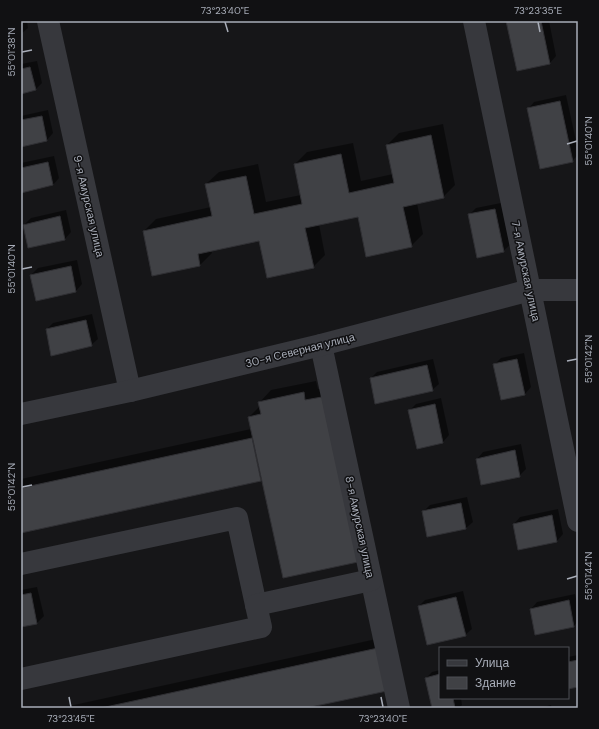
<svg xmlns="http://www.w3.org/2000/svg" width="599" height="729" viewBox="0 0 599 729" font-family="'DM Sans',sans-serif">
<rect width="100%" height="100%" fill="#161618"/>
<g fill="#0007">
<polygon points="21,21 27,21 28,28 21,34"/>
<polygon points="507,21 549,21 556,56 550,63"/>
<polygon points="37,61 42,83 35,90 21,93 21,64"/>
<polygon points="566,95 578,150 578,155 572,161 528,109 534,102"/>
<polygon points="48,110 53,133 47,140 21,146 21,116"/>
<polygon points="443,124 455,185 443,197 417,203 423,234 411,246 359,216 319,224 325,255 313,267 260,240 211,250 212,253 200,265 144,231 156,219 211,207 206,184 219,172 258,164 266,202 301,195 295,164 307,152 353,143 361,181 393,174 387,145 399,133"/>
<polygon points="54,156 59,178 53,185 21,192 21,163"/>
<polygon points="501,203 510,245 503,251 469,215 476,208"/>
<polygon points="66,210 71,232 65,239 24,225 31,218"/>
<polygon points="77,260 82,284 76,291 37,300 31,275 38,268"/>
<polygon points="92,314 98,339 91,345 47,329 53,323"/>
<polygon points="524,353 531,387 525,394 494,365 501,358"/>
<polygon points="433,359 439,384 432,390 371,378 377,372"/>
<polygon points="316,381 318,389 334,385 262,479 21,532 21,479 251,429 249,417 260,406 259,403 271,390"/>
<polygon points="441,398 449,435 443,442 410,410 416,404"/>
<polygon points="521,444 526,469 519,476 477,459 483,452"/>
<polygon points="467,497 473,522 466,528 428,536 423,512 430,505"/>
<polygon points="558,509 563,534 557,541 514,524 520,517"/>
<polygon points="37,587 44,616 37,623 21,626 21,590"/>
<polygon points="463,591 472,629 465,635 419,606 425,600"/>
<polygon points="575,594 578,608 578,621 574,626 531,609 537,602"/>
<polygon points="390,636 398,677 302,708 60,708"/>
<polygon points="578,655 578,686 568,688 568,657"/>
<polygon points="440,670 440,698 461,698 462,705 459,708 433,708 426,678 432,672"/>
<polygon points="551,705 552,708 540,708"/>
</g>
<g fill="#404145" stroke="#303034">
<polygon points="506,21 541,21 550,64 517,71"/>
<polygon points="30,67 36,90 21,94 21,69"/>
<polygon points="560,101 573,162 540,169 527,108"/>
<polygon points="42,116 47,141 21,147 21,120"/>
<polygon points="431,135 444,198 403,207 412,247 366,257 358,217 305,228 314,268 267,278 259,241 198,254 200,266 152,276 143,231 212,216 205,184 246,176 254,214 302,204 294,164 341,154 349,193 394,183 386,145"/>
<polygon points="48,162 53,185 21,193 21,168"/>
<polygon points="495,209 504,252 477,258 468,214"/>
<polygon points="60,216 65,240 28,248 23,225"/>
<polygon points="71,266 76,292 36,301 30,275"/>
<polygon points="86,320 92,346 51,356 46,329"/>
<polygon points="517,359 525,395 501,400 493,364"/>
<polygon points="427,365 433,391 375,404 370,378"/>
<polygon points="304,392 305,400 322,397 358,562 283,578 248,417 261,414 258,402"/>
<polygon points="435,404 443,443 417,449 408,410"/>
<polygon points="252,438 261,481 21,533 21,488"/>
<polygon points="515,450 520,477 481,485 476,459"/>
<polygon points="461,503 466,529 427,537 422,511"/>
<polygon points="552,515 557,542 518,550 513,524"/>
<polygon points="31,593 37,624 21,627 21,595"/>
<polygon points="456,597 466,636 427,645 418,606"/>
<polygon points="569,600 574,627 535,635 530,609"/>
<polygon points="378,648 387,691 306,708 101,708"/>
<polygon points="578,660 578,687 568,689 568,662"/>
<polygon points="440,674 440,698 453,698 455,708 432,708 425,678"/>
</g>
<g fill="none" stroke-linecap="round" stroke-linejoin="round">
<g stroke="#37383d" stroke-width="22">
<polyline points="48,21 130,391"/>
<polyline points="474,21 578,521"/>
<polyline points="321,345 399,708"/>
<polyline points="21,414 130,391 321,345 530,290 578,290"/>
<polyline points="21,564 237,518 256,605"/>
<polyline points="21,679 261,627 256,605 371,580"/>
</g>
</g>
<path fill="none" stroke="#a8adb8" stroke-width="1.5" d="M225 22 228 32M538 22 540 32M22 52 32 50M567 144 577 141M22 269 32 267M567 361 577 359M22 487 32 485M567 579 577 576M69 697 71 707M381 697 383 707"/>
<g text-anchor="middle" stroke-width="3" stroke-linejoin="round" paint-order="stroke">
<g font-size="11" fill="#a8adb8" stroke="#111113">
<text transform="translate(89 206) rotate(77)" y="4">9-я Амурская улица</text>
<text transform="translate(526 271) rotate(78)" y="4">7-я Амурская улица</text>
<text transform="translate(300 350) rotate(-14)" y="4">30-я Северная улица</text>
<text transform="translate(360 527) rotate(78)" y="4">8-я Амурская улица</text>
</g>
</g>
<rect width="599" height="729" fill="none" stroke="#111113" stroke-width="44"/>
<rect x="439" y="647" width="130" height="52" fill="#111113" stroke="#4d4f55"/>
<rect x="447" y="660" width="20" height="6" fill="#37383d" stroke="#4d4f55"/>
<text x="475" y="667" font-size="12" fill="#a8adb8">Улица</text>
<rect x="447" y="677" width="20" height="12" fill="#404145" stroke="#4d4f55"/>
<text x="475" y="687" font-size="12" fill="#a8adb8">Здание</text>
<rect x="22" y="22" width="555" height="685" fill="none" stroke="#a8adb8" stroke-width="1.5"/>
<g font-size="10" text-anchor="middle" fill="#a8adb8">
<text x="225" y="14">73°23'40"E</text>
<text x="538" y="14">73°23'35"E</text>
<text transform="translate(11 52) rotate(-90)" y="4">55°01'38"N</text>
<text transform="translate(588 141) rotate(-90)" y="4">55°01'40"N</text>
<text transform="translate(11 269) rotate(-90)" y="4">55°01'40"N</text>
<text transform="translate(588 359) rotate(-90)" y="4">55°01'42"N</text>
<text transform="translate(11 487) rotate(-90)" y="4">55°01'42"N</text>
<text transform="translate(588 576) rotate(-90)" y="4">55°01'44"N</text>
<text x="71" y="722">73°23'45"E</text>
<text x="383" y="722">73°23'40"E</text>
</g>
</svg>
